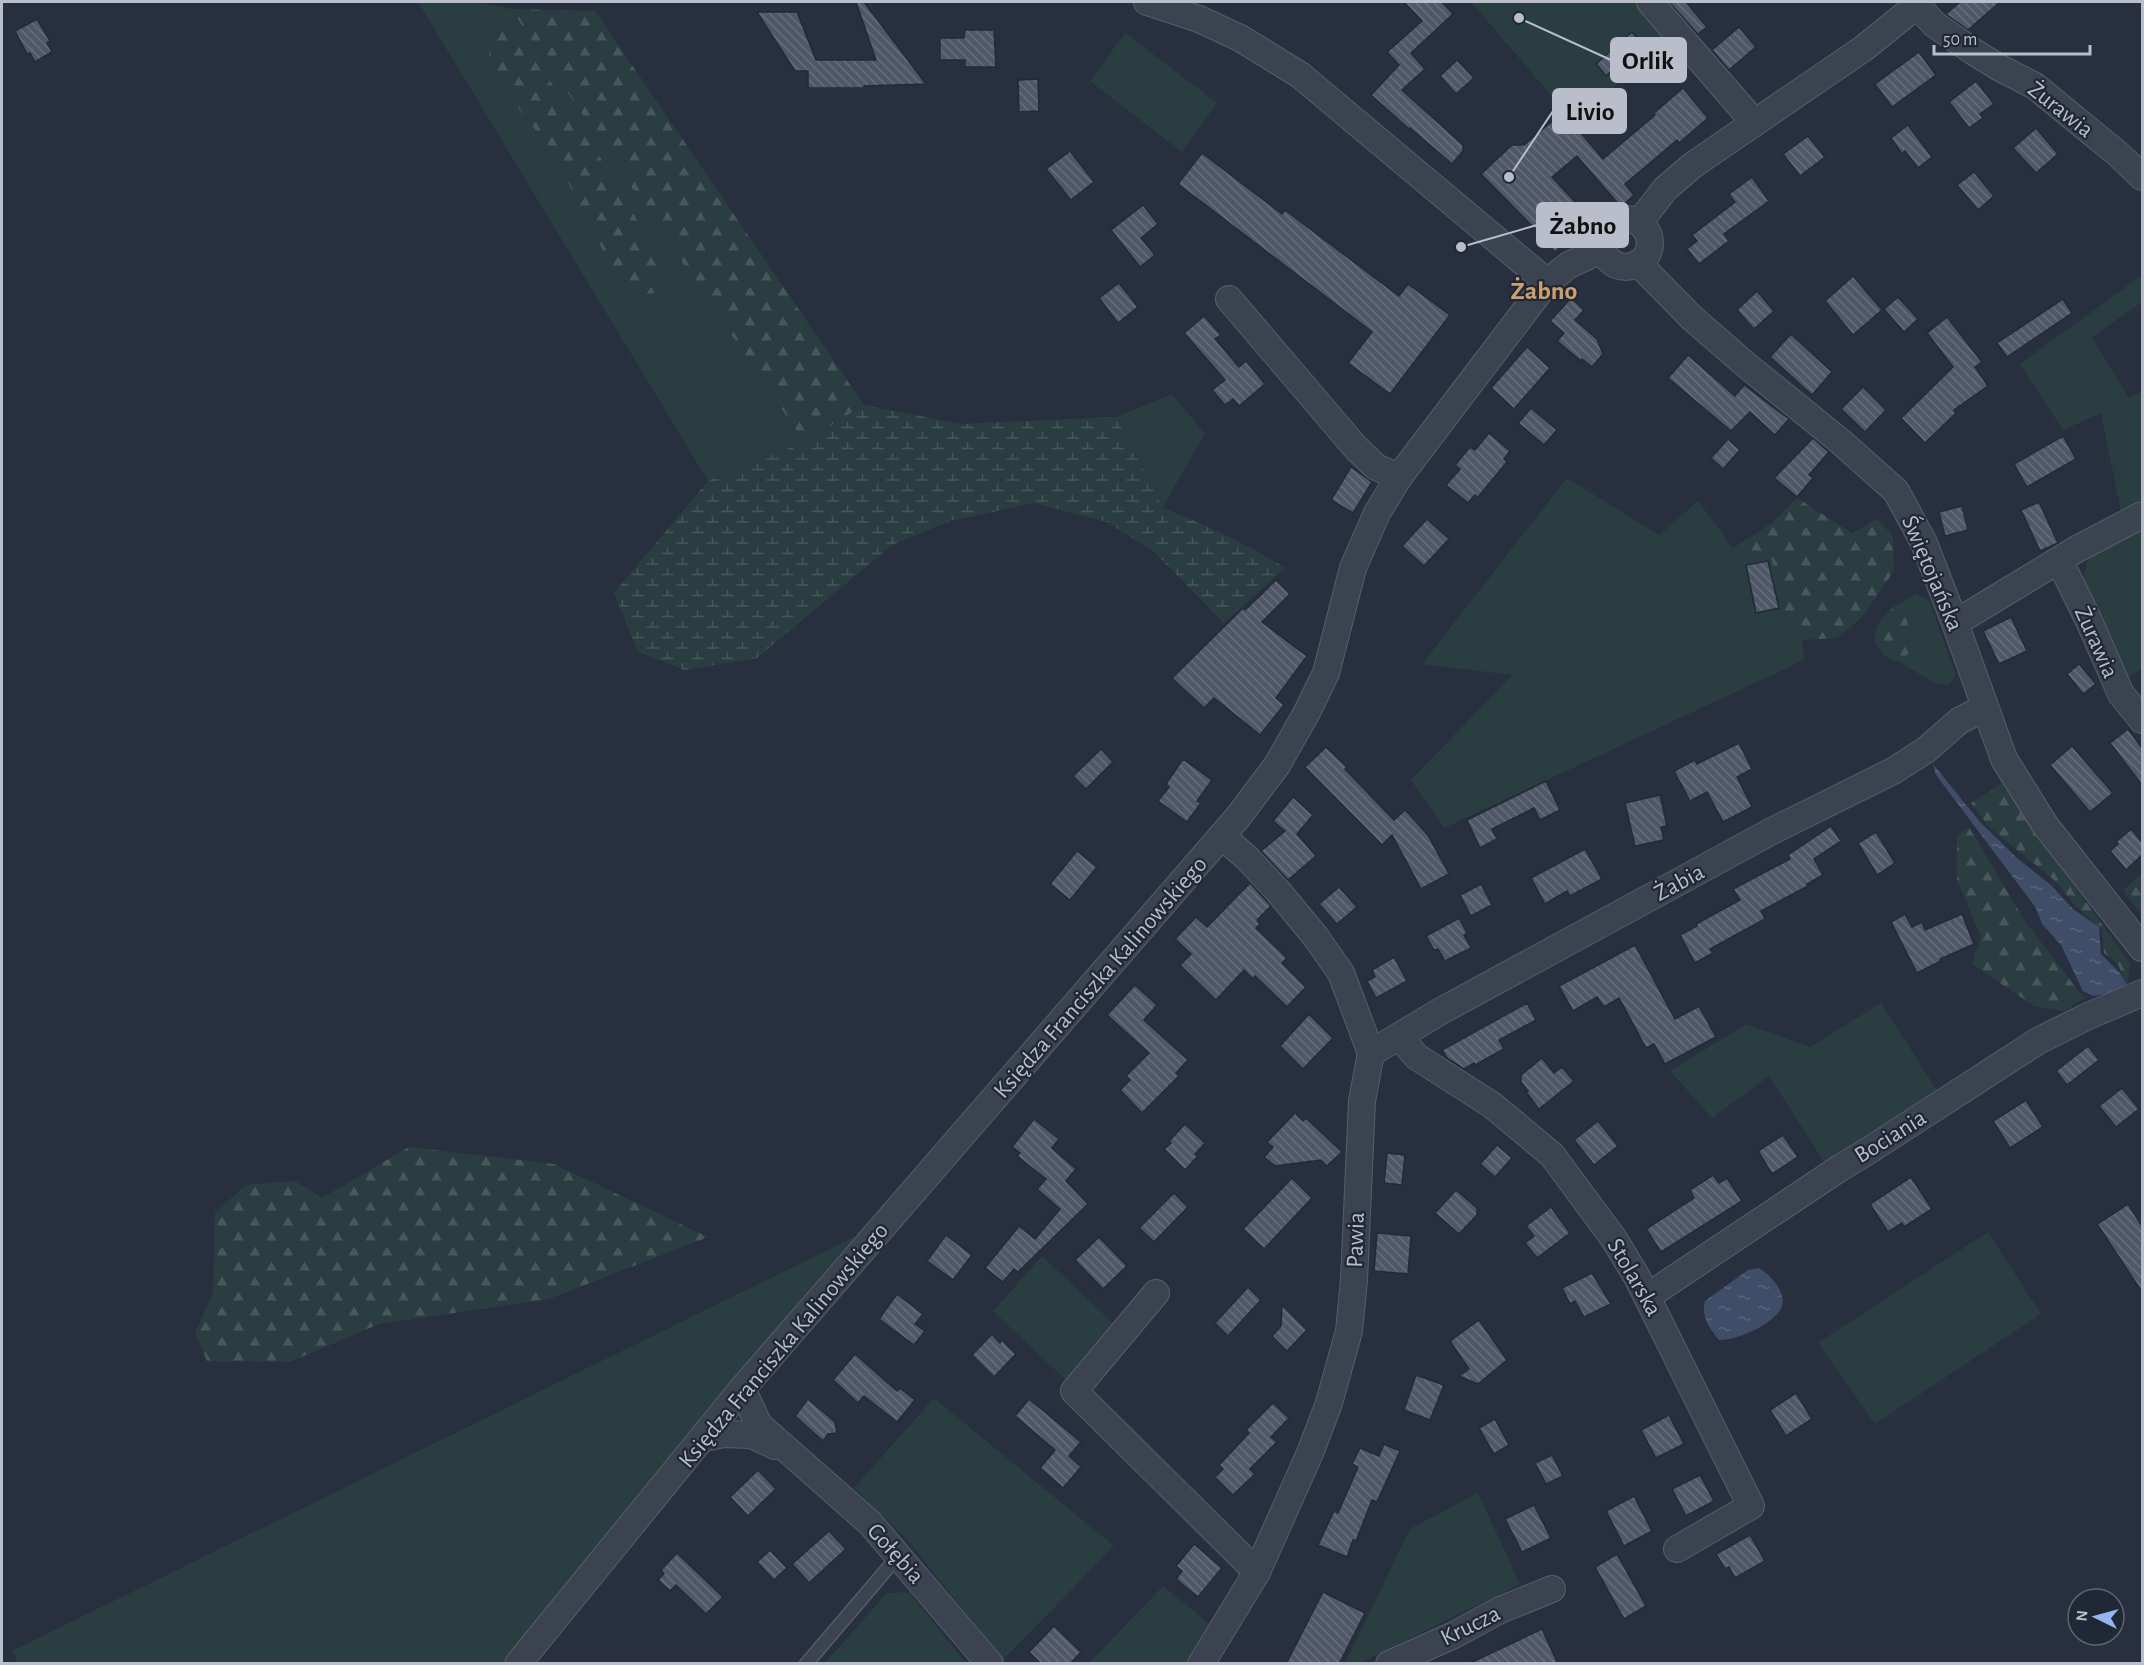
<svg xmlns="http://www.w3.org/2000/svg" width="2144" height="1665" viewBox="0 0 2144 1665" font-family="'Alegreya Sans',sans-serif">
<defs>
<pattern id="forest-firs" width="22" height="20" patternUnits="userSpaceOnUse" patternTransform="scale(1.5)"><rect width="22" height="20" fill="#2a3d41"/><path d="M5 1l3.5 6h-7zM16 11l3.5 6h-7z" fill="#47575b"/></pattern>
<pattern id="wetland-marsh" width="20" height="14" patternUnits="userSpaceOnUse" patternTransform="scale(1.5)"><rect width="20" height="14" fill="#2a3d41"/><path d="M1 5h8M5 5V1M11 12h8M15 12V8" fill="none" stroke="#47575b"/></pattern>
<pattern id="water-ripples" width="26" height="14" patternUnits="userSpaceOnUse" patternTransform="scale(1.5)"><rect width="26" height="14" fill="#3f4d68"/><path d="M2 4q2-2 4 0t4 0M15 11q2-2 4 0t4 0" fill="none" stroke="#59657c"/></pattern>
<pattern id="building-back-hatch" width="6" height="6" patternUnits="userSpaceOnUse" patternTransform="scale(1.5)"><rect width="6" height="6" fill="#4f5768"/><path d="M-1 5l2 2M0 0l6 6M5-1l2 2" fill="none" stroke="#666d7c"/></pattern>
</defs>
<rect width="100%" height="100%" fill="#283040"/>
<g fill="#2a3d41">
<polygon points="418,2 476,2 511,9 804,442 708,481"/>
<polygon points="1471,2 1639,2 1670,39 1574,122"/>
<polygon points="1125,33 1217,103 1182,152 1090,81"/>
<polygon points="2142,275 2142,302 2092,337 2129,398 2142,391 2142,499 2121,511 2101,413 2063,430 2020,364"/>
<polygon points="1172,394 1205,434 1162,508 1116,417"/>
<polygon points="1567,478 1659,535 1698,501 1733,548 1771,558 1785,611 1802,640 1804,660 1444,828 1411,780 1512,675 1422,664"/>
<polygon points="2142,527 2142,668 2124,680 2082,584 2089,552"/>
<polygon points="1916,594 1929,600 1956,675 1949,685 1936,684 1903,664 1910,648 1907,617 1895,606"/>
<polygon points="1881,1003 1940,1095 1828,1168 1769,1076 1712,1118 1670,1071 1746,1024 1810,1047"/>
<polygon points="1988,1232 2041,1314 1875,1424 1818,1343"/>
<polygon points="856,1236 816,1281 507,1663 18,1664 12,1651"/>
<polygon points="1042,1256 1117,1327 1066,1380 993,1311"/>
<polygon points="934,1398 1114,1546 1003,1660 905,1537 854,1488"/>
<polygon points="1478,1493 1520,1584 1360,1663 1345,1663 1410,1529"/>
<polygon points="1163,1586 1213,1627 1188,1663 1088,1664"/>
<polygon points="909,1592 966,1663 825,1663 887,1593"/>
</g>
<g fill="url(#forest-firs)">
<polygon points="511,9 595,11 864,405 804,442"/>
<polygon points="512,23 613,177 656,254 659,292 635,296 617,278 552,151 488,70 490,36"/>
<polygon points="1797,498 1852,533 1877,519 1893,536 1894,571 1862,617 1837,638 1802,640 1785,611 1771,558 1733,548 1772,523"/>
<path d="M1895 606 1907 617 1910 649 1903 664 1884 656 1874 642C1877 623 1880 618 1895 606Z"/>
<polygon points="2002,783 2130,964 2127,989 2118,964 2104,953 2102,930 2075,905 2054,880 1988,826 1971,803"/>
<polygon points="1969,827 2026,923 2084,998 2064,1011 2034,1006 1972,964 1981,937 1957,880 1957,837"/>
<polygon points="2142,874 2142,916 2123,890"/>
<polygon points="409,1147 554,1164 708,1237 549,1299 379,1324 290,1362 207,1361 195,1333 213,1293 215,1213 246,1185 295,1181 322,1198"/>
</g>
<path fill="url(#wetland-marsh)" d="M864 405 961 424 1116 417 1163 508C1205 525 1246 543 1285 568L1224 623 1154 552 1107 522 1034 503 950 521 892 545 757 658 685 670 638 652 614 593 708 481 804 442Z"/>
<g fill="url(#water-ripples)">
<polygon points="1933,764 1980,822 2018,859 2051,885 2073,909 2099,927 2101,954 2120,973 2126,984 2117,992 2093,996 2083,991 2061,945 2042,924 2036,908 1936,775"/>
<path d="M1759 1268C1770 1275 1786 1291 1782 1306 1777 1323 1736 1341 1719 1340 1709 1328 1701 1317 1705 1301L1748 1270Z"/>
</g>
<g fill="url(#building-back-hatch)" stroke="#232a37" stroke-width="1.5">
<polygon points="856,2 864,2 926,84 864,86 864,88 808,88 808,71 795,71 757,12 797,12 816,60 876,60"/>
<polygon points="1404,2 1442,2 1453,14 1411,53 1425,69 1402,90 1463,145 1463,151 1452,164 1410,128 1409,129 1371,95 1399,65 1387,52 1422,21"/>
<polygon points="1669,2 1686,2 1707,27 1698,34"/>
<polygon points="1960,2 2000,2 1968,30 1946,14"/>
<polygon points="37,19 50,41 47,43 52,52 35,62 30,53 27,54 15,31"/>
<polygon points="1739,27 1756,47 1729,70 1712,50"/>
<polygon points="965,30 994,30 996,67 965,67 965,60 940,60 940,38 964,38"/>
<polygon points="1632,32 1643,44 1606,76 1596,64"/>
<polygon points="1919,52 1936,75 1892,107 1875,84"/>
<polygon points="1457,60 1474,78 1456,94 1440,76"/>
<polygon points="1038,79 1039,111 1019,112 1018,80"/>
<polygon points="1976,81 1994,104 1980,114 1983,118 1969,128 1949,102"/>
<polygon points="1683,88 1708,118 1679,143 1677,140 1625,184 1634,195 1621,207 1577,156 1552,177 1577,204 1573,208 1587,222 1555,252 1538,232 1481,174 1512,145 1524,145 1563,112 1603,159 1655,115 1654,113"/>
<polygon points="1908,125 1932,157 1918,168 1905,151 1902,154 1891,138"/>
<polygon points="2036,128 2058,154 2036,173 2013,148"/>
<polygon points="1808,136 1825,157 1800,176 1783,154"/>
<polygon points="1070,151 1094,182 1071,200 1046,169"/>
<polygon points="1202,153 1282,214 1285,210 1399,296 1408,284 1450,315 1390,394 1348,363 1372,332 1178,184"/>
<polygon points="1974,172 1994,196 1978,210 1957,185"/>
<polygon points="1752,177 1769,201 1724,234 1729,241 1699,264 1687,249 1697,241 1692,235 1735,202 1729,194"/>
<polygon points="1143,205 1158,224 1141,238 1155,255 1140,267 1111,230"/>
<polygon points="1853,276 1882,310 1853,335 1825,301"/>
<polygon points="1119,283 1138,307 1118,323 1099,298"/>
<polygon points="1757,291 1774,311 1754,329 1737,310"/>
<polygon points="1898,297 1918,319 1904,332 1884,309"/>
<polygon points="1571,298 1584,310 1575,320 1597,339 1603,354 1592,367 1582,359 1581,361 1557,341 1564,333 1550,321"/>
<polygon points="2063,299 2072,313 2007,357 1997,343"/>
<polygon points="1204,316 1221,335 1215,339 1239,367 1246,361 1265,384 1239,406 1233,399 1225,405 1212,390 1225,380 1184,333"/>
<polygon points="1947,317 1982,362 1975,367 1988,386 1954,410 1956,413 1925,443 1901,418 1953,367 1927,333"/>
<polygon points="1791,334 1832,372 1812,395 1770,357"/>
<polygon points="1527,347 1550,368 1514,409 1491,388"/>
<polygon points="1688,355 1735,396 1744,385 1789,419 1775,435 1750,412 1731,431 1668,378"/>
<polygon points="1863,387 1886,410 1865,432 1841,409"/>
<polygon points="1531,408 1557,430 1544,445 1518,423"/>
<polygon points="1489,433 1510,451 1504,459 1507,462 1478,497 1475,495 1468,503 1446,485 1460,469 1455,465 1470,447 1475,450"/>
<polygon points="2063,436 2076,459 2027,487 2014,464"/>
<polygon points="1813,438 1829,452 1809,475 1813,478 1797,497 1774,478"/>
<polygon points="1728,439 1740,450 1723,469 1711,458"/>
<polygon points="1351,467 1372,482 1353,513 1331,500"/>
<polygon points="2039,502 2058,543 2040,551 2021,510"/>
<polygon points="1962,506 1968,530 1945,536 1939,512"/>
<polygon points="1427,519 1449,539 1424,566 1402,546"/>
<polygon points="1768,561 1779,608 1756,613 1746,565"/>
<polygon points="1276,580 1290,594 1262,622 1307,656 1276,698 1284,705 1260,735 1214,698 1204,708 1172,678 1243,608 1245,610"/>
<polygon points="2011,617 2027,651 1999,664 1983,631"/>
<polygon points="2079,664 2096,684 2083,694 2067,674"/>
<polygon points="2128,729 2142,748 2142,785 2110,743"/>
<polygon points="1739,743 1752,769 1737,777 1752,807 1723,822 1707,792 1690,801 1674,771 1695,760 1697,764"/>
<polygon points="2072,746 2113,793 2090,812 2050,765"/>
<polygon points="1326,747 1347,767 1345,769 1394,820 1405,810 1428,835 1449,874 1421,889 1392,835 1382,845 1305,767"/>
<polygon points="1101,749 1113,762 1086,789 1073,776"/>
<polygon points="1183,759 1212,780 1197,801 1201,803 1187,822 1158,801 1169,787 1166,784"/>
<polygon points="1546,781 1560,810 1540,820 1534,808 1492,829 1497,839 1480,848 1467,820"/>
<polygon points="1660,795 1667,826 1661,827 1664,840 1635,846 1625,803"/>
<polygon points="1293,797 1313,815 1297,834 1316,856 1288,880 1261,851 1285,831 1273,821"/>
<polygon points="1831,826 1841,841 1814,859 1823,875 1807,884 1808,886 1761,911 1765,919 1710,949 1713,953 1695,963 1680,935 1697,926 1696,924 1740,900 1733,889 1790,859 1788,855"/>
<polygon points="2131,829 2142,842 2142,855 2126,870 2110,851 2118,844 2116,842"/>
<polygon points="1876,832 1895,863 1877,875 1858,843"/>
<polygon points="1585,849 1602,879 1570,896 1567,891 1545,904 1531,878"/>
<polygon points="1077,851 1097,867 1070,900 1050,884"/>
<polygon points="1250,883 1271,906 1257,920 1260,924 1256,928 1287,958 1282,963 1306,987 1287,1007 1255,976 1253,979 1244,970 1216,1000 1180,965 1191,954 1175,939 1196,917 1207,927"/>
<polygon points="1481,884 1492,905 1471,916 1460,895"/>
<polygon points="1339,887 1357,907 1337,924 1319,904"/>
<polygon points="1905,914 1912,927 1922,922 1925,930 1962,914 1974,944 1940,959 1941,961 1917,973 1891,922"/>
<polygon points="1459,918 1467,933 1464,935 1471,948 1445,961 1438,949 1434,950 1426,936"/>
<polygon points="1635,945 1675,1019 1699,1006 1716,1037 1665,1064 1654,1044 1646,1048 1619,998 1604,1007 1597,997 1573,1011 1559,986"/>
<polygon points="1394,957 1407,981 1376,998 1367,981 1375,977 1372,970"/>
<polygon points="1135,985 1157,1005 1144,1020 1188,1060 1176,1073 1179,1076 1142,1113 1120,1090 1130,1080 1126,1076 1149,1053 1107,1015"/>
<polygon points="1527,1003 1536,1020 1499,1040 1504,1049 1475,1065 1474,1063 1464,1069 1447,1058 1442,1050"/>
<polygon points="1309,1014 1333,1038 1303,1069 1280,1046"/>
<polygon points="2088,1046 2099,1060 2067,1085 2056,1071"/>
<polygon points="1542,1058 1554,1073 1562,1067 1574,1081 1539,1109 1526,1092 1528,1091 1521,1082 1521,1075"/>
<polygon points="2122,1088 2139,1109 2116,1127 2099,1106"/>
<polygon points="2026,1100 2043,1127 2010,1148 1993,1121"/>
<polygon points="1295,1113 1303,1121 1306,1118 1342,1152 1327,1166 1321,1160 1275,1166 1264,1157 1273,1147 1267,1142"/>
<polygon points="1034,1119 1059,1139 1052,1148 1076,1169 1066,1181 1088,1204 1018,1272 1014,1269 1003,1282 985,1268 1019,1226 1035,1239 1060,1209 1037,1189 1046,1179 1017,1156 1020,1153 1012,1147"/>
<polygon points="1598,1121 1618,1146 1594,1165 1574,1140"/>
<polygon points="1185,1124 1205,1143 1195,1154 1198,1156 1185,1170 1164,1149 1171,1143 1169,1141"/>
<polygon points="1783,1135 1798,1157 1772,1174 1758,1151"/>
<polygon points="1497,1145 1512,1158 1495,1177 1480,1164"/>
<polygon points="1387,1153 1405,1155 1402,1185 1384,1183"/>
<polygon points="1713,1175 1719,1183 1727,1178 1742,1201 1661,1252 1646,1229 1694,1198 1690,1190"/>
<polygon points="1911,1177 1932,1209 1904,1227 1902,1223 1888,1232 1870,1204"/>
<polygon points="1292,1178 1312,1198 1264,1249 1243,1229"/>
<polygon points="1456,1190 1477,1208 1477,1215 1459,1234 1435,1213"/>
<polygon points="1174,1193 1188,1207 1154,1242 1139,1228"/>
<polygon points="2128,1204 2142,1226 2142,1292 2097,1224"/>
<polygon points="1551,1207 1570,1233 1537,1258 1525,1243 1534,1236 1526,1226"/>
<polygon points="1377,1233 1411,1236 1408,1274 1374,1271"/>
<polygon points="946,1235 972,1255 953,1280 927,1261"/>
<polygon points="1099,1237 1127,1266 1103,1289 1075,1260"/>
<polygon points="1592,1273 1611,1304 1584,1317 1575,1301 1570,1304 1562,1288"/>
<polygon points="1248,1287 1261,1300 1228,1336 1215,1323"/>
<polygon points="897,1294 923,1314 915,1324 925,1331 914,1345 879,1319"/>
<polygon points="1282,1305 1307,1330 1287,1351 1272,1336 1281,1326"/>
<polygon points="1479,1320 1507,1360 1478,1384 1459,1376 1469,1369 1450,1341"/>
<polygon points="992,1334 1000,1343 1002,1340 1016,1354 994,1377 972,1355"/>
<polygon points="855,1354 897,1391 900,1388 915,1400 897,1422 864,1396 858,1403 833,1380"/>
<polygon points="1416,1375 1444,1385 1430,1420 1404,1410"/>
<polygon points="1796,1393 1812,1419 1786,1436 1770,1410"/>
<polygon points="808,1399 835,1422 837,1433 828,1434 823,1441 795,1416"/>
<polygon points="1029,1399 1081,1442 1069,1456 1081,1467 1063,1488 1040,1468 1055,1450 1015,1416"/>
<polygon points="1273,1403 1289,1418 1271,1437 1277,1442 1250,1469 1255,1474 1233,1495 1215,1477 1223,1469 1219,1465 1249,1433 1246,1430"/>
<polygon points="1669,1415 1684,1444 1656,1458 1641,1430"/>
<polygon points="1495,1419 1509,1445 1494,1454 1479,1428"/>
<polygon points="1384,1444 1400,1451 1377,1502 1372,1500 1356,1541 1353,1540 1347,1557 1318,1545 1334,1511 1338,1513 1358,1467 1352,1464 1360,1448 1379,1456"/>
<polygon points="1552,1455 1563,1476 1546,1484 1535,1463"/>
<polygon points="758,1470 776,1489 748,1516 730,1497"/>
<polygon points="1700,1475 1714,1501 1686,1516 1672,1489"/>
<polygon points="1634,1496 1652,1531 1624,1546 1606,1511"/>
<polygon points="1534,1505 1551,1538 1522,1552 1505,1519"/>
<polygon points="829,1531 846,1549 809,1583 792,1564"/>
<polygon points="1750,1535 1765,1561 1735,1578 1729,1567 1725,1569 1716,1554"/>
<polygon points="1194,1544 1222,1568 1198,1597 1176,1579 1182,1571 1176,1566"/>
<polygon points="770,1550 787,1568 774,1580 757,1562"/>
<polygon points="677,1553 723,1597 706,1614 676,1585 670,1591 658,1580 664,1574 661,1570"/>
<polygon points="1617,1554 1646,1606 1624,1619 1595,1567"/>
<polygon points="1323,1592 1365,1613 1339,1664 1286,1664"/>
<polygon points="1054,1626 1081,1652 1070,1664 1041,1664 1029,1652"/>
<polygon points="1542,1629 1558,1664 1468,1664"/>
</g>
<g fill="none" stroke-linecap="round" stroke-linejoin="round">
<g stroke="#575e6a" stroke-width="15">
<polyline id="lane" points="806,1664 899,1555"/>
</g>
<g stroke="#575e6a" stroke-width="28">
<g id="street">
<polyline points="1147,2 1199,19 1240,38 1300,75 1547,282"/>
<polyline points="1650,2 1754,122"/>
<polyline points="1917,5 1934,24 1974,52 2000,68 2035,86 2118,154 2142,177"/>
<circle cx="1626" cy="243" r="24"/>
<polyline points="1639,223 1665,189 1693,165 1864,48 1921,2"/>
<polyline points="1638,263 1692,318 1745,364 1841,442 1896,491 1924,543 1955,623 2004,759 2045,825 2142,948"/>
<polyline points="1229,299 1356,448 1376,467 1399,477"/>
<polyline points="2059,560 2089,621 2121,694 2142,720"/>
<polyline points="1955,623 2077,549 2142,515"/>
<polyline points="1399,1037 1417,1057 1492,1105 1552,1155 1614,1239 1637,1277 1751,1506 1677,1549"/>
<polyline points="1371,1053 1441,1011 1772,831 1893,771 1926,750 1959,721 1984,708"/>
<polyline points="1156,1293 1074,1391 1257,1572"/>
<polyline points="1648,1296 1840,1168 1865,1153 2038,1041 2086,1017 2142,993"/>
<polyline points="742,1389 759,1425 870,1523 990,1664"/>
<polyline points="704,1438 724,1434 752,1435 775,1446"/>
<polyline points="518,1664 742,1389 1238,817 1277,765 1306,714 1326,673 1353,568 1377,513 1399,477 1547,282 1569,265 1603,249"/>
<polyline points="1201,1664 1257,1572 1310,1453 1329,1403 1349,1331 1354,1280 1362,1101 1371,1053 1341,973 1315,936 1277,890 1248,859 1222,836"/>
<polyline points="1389,1664 1454,1635 1500,1610 1552,1589"/>
</g>
</g>
<use href="#lane" stroke="#3c4350" stroke-width="12"/>
<use href="#street" stroke="#3c4350" stroke-width="26"/>
</g>
<g text-anchor="middle" stroke-width="4.5" stroke-linejoin="round" paint-order="stroke">
<g font-size="24" fill="#b9beca" stroke="#212835">
<text transform="translate(2061 109) rotate(38)" y="8">Żurawia</text>
<text transform="translate(1933 573) rotate(67)" y="8">Świętojańska</text>
<text transform="translate(2097 642) rotate(66)" y="8">Żurawia</text>
<text transform="translate(1679 882) rotate(-28)" y="8">Żabia</text>
<text transform="translate(1100 977) rotate(-49)" y="8">Księdza Franciszka Kalinowskiego</text>
<text transform="translate(1890 1136) rotate(-32)" y="8">Bociania</text>
<text transform="translate(1355 1240) rotate(-88)" y="8">Pawia</text>
<text transform="translate(1635 1277) rotate(60)" y="8">Stolarska</text>
<text transform="translate(783 1345) rotate(-50)" y="8">Księdza Franciszka Kalinowskiego</text>
<text transform="translate(896 1553) rotate(48)" y="8">Gołębia</text>
<text transform="translate(1470 1625) rotate(-26)" y="8">Krucza</text>
</g>
<g font-size="26" font-weight="bold" fill="#cfa06f" stroke="#212835">
<text x="1544" y="299">Żabno</text>
</g>
</g>
<path fill="none" stroke="#b9beca" stroke-width="2" d="M1519 18L1611 60M1509 177L1553 111M1461 247L1537 225"/>
<g fill="#b9beca" stroke="#212835" stroke-width="2">
<circle cx="1519" cy="18" r="6"/>
<circle cx="1509" cy="177" r="6"/>
<circle cx="1461" cy="247" r="6"/>
</g>
<g fill="#b9beca" stroke="#b9beca" stroke-width="2">
<rect x="1611" y="38" width="75" height="44" rx="6"/>
<rect x="1553" y="89" width="73" height="44" rx="6"/>
<rect x="1537" y="203" width="91" height="44" rx="6"/>
</g>
<g font-size="26" text-anchor="middle" font-weight="bold" fill="#111">
<text x="1648" y="69">Orlik</text>
<text x="1590" y="120">Livio</text>
<text x="1583" y="234">Żabno</text>
</g>
<rect width="2144" height="1665" fill="none" stroke="#b9beca" stroke-width="6"/>
<g transform="translate(2096 1617) rotate(275)"><circle r="28" fill="#212835" stroke="#5e6471" stroke-width="1.5"/>
<path d="M0-4.5L10 22L0 15L-10 22Z" fill="#97b3f1"/>
<text y="-9" font-size="16" font-weight="bold" text-anchor="middle" fill="#b9beca">N</text>
</g>
<path d="M1934 45v9h156v-9" fill="none" stroke="#b9beca" stroke-width="3"/>
<text x="1943" y="45" font-size="18" fill="#b9beca" stroke="#212835" stroke-width="4.5" paint-order="stroke">50 m</text>
</svg>
